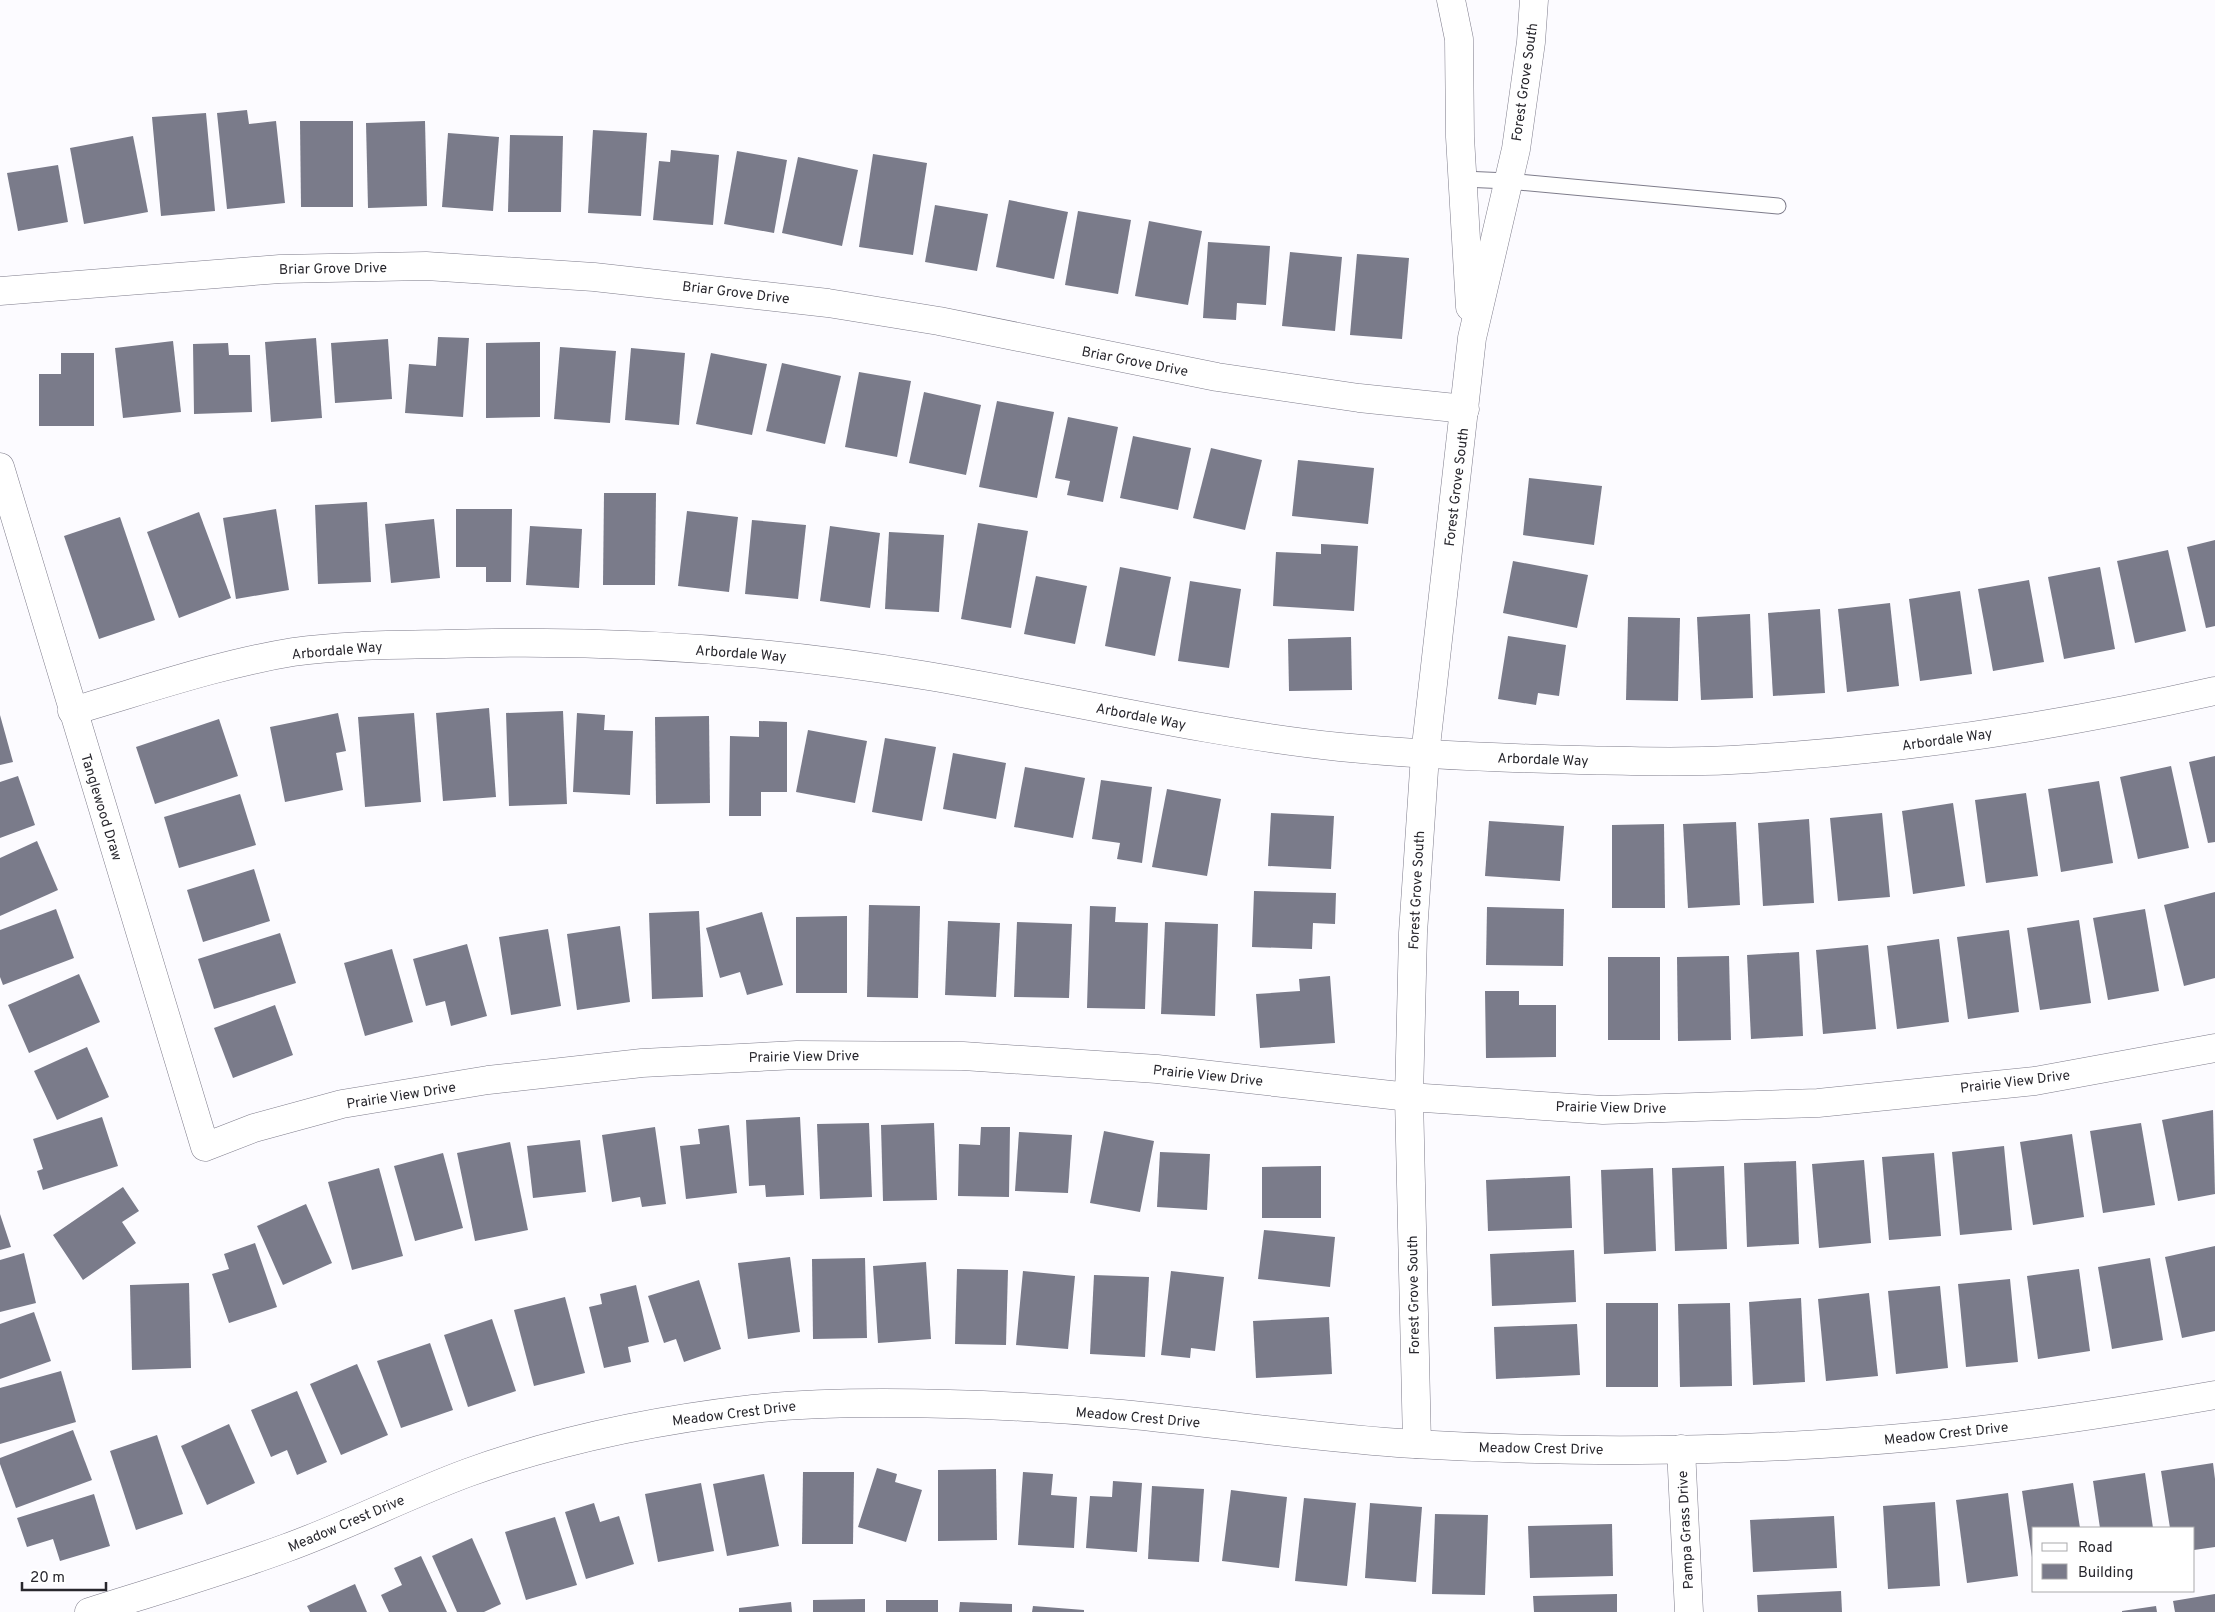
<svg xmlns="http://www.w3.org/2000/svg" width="2215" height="1612" viewBox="0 0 2215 1612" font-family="Overpass,sans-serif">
<rect width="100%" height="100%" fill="#fcfbff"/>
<g fill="#7a7b8a">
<polygon points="247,110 249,124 276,121 285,203 227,209 217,113"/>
<polygon points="206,113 215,211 161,216 152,117"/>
<polygon points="300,121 353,121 353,207 301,207"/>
<polygon points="425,121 427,206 368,208 366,123"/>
<polygon points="593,130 647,133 641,216 588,213"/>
<polygon points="448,133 499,137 493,211 442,207"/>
<polygon points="510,135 563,136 561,212 508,212"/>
<polygon points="133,136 148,212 84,224 70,148"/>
<polygon points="671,150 719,155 713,225 653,220 659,161 670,162"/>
<polygon points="737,151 787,160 774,233 724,224"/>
<polygon points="873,154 927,163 913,255 859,247"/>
<polygon points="798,157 858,170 842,246 782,233"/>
<polygon points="58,165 68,222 18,231 7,173"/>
<polygon points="1009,200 1068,212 1054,279 996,267"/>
<polygon points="935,205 988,214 977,271 925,262"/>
<polygon points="1078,211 1131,220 1118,294 1065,285"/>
<polygon points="1149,221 1202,231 1188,305 1135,296"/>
<polygon points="1208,242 1270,246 1266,305 1237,303 1236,320 1203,318"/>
<polygon points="1290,252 1342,257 1335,331 1282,326"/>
<polygon points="1357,254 1409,258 1402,339 1350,335"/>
<polygon points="438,337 469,338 463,417 405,413 409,364 436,366"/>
<polygon points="316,338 322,418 271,422 265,342"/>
<polygon points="388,339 392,399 335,403 331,343"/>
<polygon points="173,341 181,412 123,418 115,348"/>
<polygon points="540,342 540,417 486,418 486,343"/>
<polygon points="228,343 229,355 250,355 252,412 194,414 193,344"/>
<polygon points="560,347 616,351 610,423 554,419"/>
<polygon points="631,348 685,353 679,425 625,420"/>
<polygon points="61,353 94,353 94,426 39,426 39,374 61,374"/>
<polygon points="711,353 767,364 752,435 696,424"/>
<polygon points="782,363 841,376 825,444 766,431"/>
<polygon points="859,372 911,381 897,457 845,447"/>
<polygon points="924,392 981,405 966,475 909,463"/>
<polygon points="997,401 1054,412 1037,498 979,487"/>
<polygon points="1068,417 1118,427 1103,502 1067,495 1070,481 1055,478"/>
<polygon points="1133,436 1191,448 1178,510 1120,498"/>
<polygon points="1211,448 1262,460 1245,530 1193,518"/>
<polygon points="1298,460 1374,468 1368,524 1292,516"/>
<polygon points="1529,478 1602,486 1594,545 1523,535"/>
<polygon points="604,493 656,493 655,585 603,585"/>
<polygon points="367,502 371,582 318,584 315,505"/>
<polygon points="276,509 289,590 236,599 223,518"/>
<polygon points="456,509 512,509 511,582 486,582 486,567 456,567"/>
<polygon points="687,511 738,517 729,592 678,586"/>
<polygon points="199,512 231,598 179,618 147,532"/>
<polygon points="120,517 155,620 99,639 64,536"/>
<polygon points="434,519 440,578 391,583 385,524"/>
<polygon points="752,520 806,525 798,599 745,594"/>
<polygon points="978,523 1028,531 1011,628 961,619"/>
<polygon points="530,526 582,529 579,588 526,585"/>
<polygon points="830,526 880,533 870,608 820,601"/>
<polygon points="889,532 944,535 939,612 885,609"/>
<polygon points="2215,540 2215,626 2206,628 2187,547"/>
<polygon points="1321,544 1358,546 1354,611 1273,606 1276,552 1321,554"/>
<polygon points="2168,550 2186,631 2135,643 2117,561"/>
<polygon points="1513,561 1588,575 1577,628 1503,613"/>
<polygon points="1120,567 1171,577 1155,656 1105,646"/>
<polygon points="2100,567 2115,649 2064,659 2048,577"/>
<polygon points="1036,576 1087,586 1075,644 1024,634"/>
<polygon points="2029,580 2044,662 1993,671 1978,589"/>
<polygon points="1190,581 1241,589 1229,668 1178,661"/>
<polygon points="1960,591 1972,674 1920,681 1909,599"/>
<polygon points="1890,603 1899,686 1847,692 1838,609"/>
<polygon points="1820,609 1825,693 1773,696 1768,613"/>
<polygon points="1750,614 1753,698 1701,700 1697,617"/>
<polygon points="1628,617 1680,618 1678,701 1626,700"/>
<polygon points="1508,636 1566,645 1559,696 1538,693 1536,705 1498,699"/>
<polygon points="1351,637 1352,690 1289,691 1288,639"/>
<polygon points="489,708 496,797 443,801 436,713"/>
<polygon points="563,711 567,804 509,806 506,713"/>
<polygon points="338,713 346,751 336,753 343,790 285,802 270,727"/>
<polygon points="414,713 421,802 365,807 358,717"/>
<polygon points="577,713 605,715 604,730 633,731 630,795 573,792"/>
<polygon points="0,715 13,762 0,765"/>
<polygon points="709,716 710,803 656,804 655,717"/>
<polygon points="219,719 238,776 155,804 136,747"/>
<polygon points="759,721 787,722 787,792 761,792 761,816 729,816 730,736 759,737"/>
<polygon points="808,730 867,741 855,803 796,792"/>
<polygon points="885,738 936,747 922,821 872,812"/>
<polygon points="953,753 1006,763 996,819 943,809"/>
<polygon points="2215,756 2215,842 2208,843 2189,762"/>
<polygon points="2171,766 2189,848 2138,859 2120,777"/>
<polygon points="1025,767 1085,778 1073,838 1014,827"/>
<polygon points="18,776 35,825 0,838 0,782"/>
<polygon points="1101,780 1152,787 1142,863 1117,859 1120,843 1092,839"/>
<polygon points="2099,781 2113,863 2061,872 2048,789"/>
<polygon points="1167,789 1221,799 1207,876 1152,867"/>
<polygon points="2026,793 2038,876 1986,883 1975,800"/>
<polygon points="240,794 256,845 179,868 164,817"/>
<polygon points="1953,803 1965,886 1913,894 1902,811"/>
<polygon points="1271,813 1334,816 1331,869 1268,866"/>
<polygon points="1882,813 1890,897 1838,901 1830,818"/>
<polygon points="1809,819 1814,903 1763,906 1758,823"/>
<polygon points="1489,821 1564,826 1560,881 1485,876"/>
<polygon points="1736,822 1740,905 1688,908 1683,824"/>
<polygon points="1664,824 1665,908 1612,908 1612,825"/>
<polygon points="37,841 58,890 0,916 0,858"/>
<polygon points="254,869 270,921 203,942 187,890"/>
<polygon points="1254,891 1336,893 1335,924 1313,923 1312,949 1252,947"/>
<polygon points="2215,892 2215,978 2184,986 2164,905"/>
<polygon points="869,905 920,906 918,998 867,997"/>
<polygon points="1090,906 1116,907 1115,922 1148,923 1145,1009 1087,1008"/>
<polygon points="1487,907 1564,909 1563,966 1486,965"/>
<polygon points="56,909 74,958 3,985 0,977 0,930"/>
<polygon points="2145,909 2159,991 2108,1000 2093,918"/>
<polygon points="699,911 703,997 652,999 649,913"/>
<polygon points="762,912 783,985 747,995 740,972 720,978 706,928"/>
<polygon points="847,916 847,993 796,993 796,917"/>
<polygon points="2079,920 2091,1003 2040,1010 2027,928"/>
<polygon points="948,921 1000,923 996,997 945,995"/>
<polygon points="1017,922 1072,924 1069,998 1014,997"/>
<polygon points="1165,922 1218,924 1215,1016 1161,1014"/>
<polygon points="620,926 630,1002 577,1010 567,934"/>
<polygon points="548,929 561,1006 511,1015 499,937"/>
<polygon points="2009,930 2019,1012 1968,1019 1957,937"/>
<polygon points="280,933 296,983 214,1009 198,959"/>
<polygon points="1939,939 1949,1022 1897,1029 1887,946"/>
<polygon points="467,944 487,1016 451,1026 445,1001 426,1006 413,959"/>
<polygon points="1868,945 1876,1029 1823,1034 1816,950"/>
<polygon points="392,949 413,1022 365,1036 344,963"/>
<polygon points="1799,952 1803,1036 1751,1039 1747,955"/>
<polygon points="1729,956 1731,1040 1678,1041 1677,957"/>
<rect x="1608" y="957" width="52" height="83"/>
<polygon points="79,974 100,1022 29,1053 8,1005"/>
<polygon points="1330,976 1335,1043 1260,1048 1256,994 1300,991 1299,979"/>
<polygon points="1485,991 1519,991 1519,1005 1556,1005 1556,1057 1486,1058"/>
<polygon points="275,1005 293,1055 233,1078 214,1028"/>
<polygon points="87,1047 109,1097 57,1120 34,1071"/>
<polygon points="2213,1110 2215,1194 2178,1201 2162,1120"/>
<polygon points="102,1117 118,1166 43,1190 37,1171 43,1169 33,1139"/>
<polygon points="800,1117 804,1195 766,1197 765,1185 749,1186 746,1120"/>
<polygon points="869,1123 872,1197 820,1199 817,1124"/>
<polygon points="934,1123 937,1200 883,1201 881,1125"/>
<polygon points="2141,1123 2155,1205 2103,1213 2090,1131"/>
<polygon points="729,1125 737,1193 686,1199 680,1146 700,1144 698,1129"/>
<polygon points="655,1127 666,1204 642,1207 640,1197 612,1202 602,1135"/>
<polygon points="981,1127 1010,1127 1009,1197 958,1196 959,1144 980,1145"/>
<polygon points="1104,1131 1154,1141 1140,1212 1090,1203"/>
<polygon points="1019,1132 1072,1135 1068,1193 1015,1191"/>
<polygon points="2072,1134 2084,1217 2033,1225 2020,1142"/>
<polygon points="580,1140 586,1192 533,1198 527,1146"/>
<polygon points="510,1142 528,1230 475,1241 457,1153"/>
<polygon points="2004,1146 2012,1230 1960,1235 1952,1152"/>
<polygon points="1160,1152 1210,1154 1207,1210 1157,1207"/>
<polygon points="443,1153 463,1228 415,1241 394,1166"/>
<polygon points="1934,1153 1941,1236 1889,1240 1882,1157"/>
<polygon points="1864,1160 1871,1243 1819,1248 1812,1164"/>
<polygon points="1796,1161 1799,1244 1747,1247 1744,1163"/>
<polygon points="1321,1166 1321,1218 1262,1218 1262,1167"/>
<polygon points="1724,1166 1727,1249 1675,1251 1672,1168"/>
<polygon points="379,1168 403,1256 352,1270 328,1182"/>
<polygon points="1653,1168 1656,1251 1604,1254 1601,1170"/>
<polygon points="1570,1176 1572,1228 1488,1231 1486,1180"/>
<polygon points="123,1187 139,1211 122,1222 136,1243 83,1280 53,1235"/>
<polygon points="306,1204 332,1263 283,1285 257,1226"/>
<polygon points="0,1214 11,1247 0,1250"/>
<polygon points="1264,1230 1335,1237 1330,1287 1258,1279"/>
<polygon points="255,1243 277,1307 229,1323 212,1274 229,1269 224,1254"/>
<polygon points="2215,1246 2215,1331 2182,1338 2165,1257"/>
<polygon points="1574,1250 1576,1302 1492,1306 1490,1254"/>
<polygon points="24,1253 36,1303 0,1312 0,1260"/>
<polygon points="790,1257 800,1332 748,1339 738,1263"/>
<polygon points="865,1258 867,1338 813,1339 812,1259"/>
<polygon points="2150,1258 2163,1340 2112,1349 2098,1267"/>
<polygon points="926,1262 931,1339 878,1343 873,1266"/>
<polygon points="957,1269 1008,1270 1006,1345 955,1344"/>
<polygon points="2079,1269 2090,1351 2038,1359 2027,1276"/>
<polygon points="1023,1271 1075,1276 1068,1349 1016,1345"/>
<polygon points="1171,1271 1224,1277 1215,1351 1191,1348 1190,1358 1161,1355"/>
<polygon points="1094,1275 1149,1277 1145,1357 1090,1354"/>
<polygon points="2010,1279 2018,1362 1966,1367 1958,1284"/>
<polygon points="699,1280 721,1349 684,1362 676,1339 664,1343 648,1296"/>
<polygon points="189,1283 191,1368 132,1370 130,1285"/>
<polygon points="636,1285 649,1342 628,1347 631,1362 604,1368 589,1307 602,1304 600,1294"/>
<polygon points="1940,1286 1948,1368 1896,1374 1888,1291"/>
<polygon points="1869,1293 1878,1376 1826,1381 1818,1299"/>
<polygon points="565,1297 585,1373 534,1386 514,1310"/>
<polygon points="1801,1298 1805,1382 1753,1385 1749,1302"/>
<rect x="1606" y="1303" width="52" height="84"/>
<polygon points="1730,1303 1732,1386 1680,1387 1678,1304"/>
<polygon points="34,1312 51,1361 0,1379 0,1324"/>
<polygon points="1329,1317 1332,1374 1256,1378 1253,1321"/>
<polygon points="492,1319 516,1391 468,1407 444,1335"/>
<polygon points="1577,1324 1580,1375 1496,1379 1494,1327"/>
<polygon points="430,1343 453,1410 401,1428 377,1361"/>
<polygon points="357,1364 388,1435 341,1455 310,1384"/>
<polygon points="61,1371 76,1422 0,1444 0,1388"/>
<polygon points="297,1391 327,1462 297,1475 287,1450 271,1457 251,1410"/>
<polygon points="229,1424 255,1483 207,1505 181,1446"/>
<polygon points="73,1430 92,1480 16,1508 0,1464 0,1458"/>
<polygon points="157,1435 183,1514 136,1530 110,1451"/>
<polygon points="2213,1463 2215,1479 2215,1547 2194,1550 2194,1528 2170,1528 2161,1471"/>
<polygon points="877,1468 897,1474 895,1482 922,1490 906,1542 858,1527"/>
<polygon points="996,1469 997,1540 938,1541 938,1470"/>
<polygon points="803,1472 854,1472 853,1544 802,1544"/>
<polygon points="1023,1472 1053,1474 1051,1495 1077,1497 1074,1548 1018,1545"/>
<polygon points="2145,1473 2153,1528 2100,1528 2093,1481"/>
<polygon points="764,1474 779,1546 727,1556 713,1484"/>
<polygon points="1113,1481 1142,1483 1137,1552 1086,1548 1090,1496 1112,1497"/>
<polygon points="701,1483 714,1551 658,1562 645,1494"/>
<polygon points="2073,1483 2080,1528 2034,1528 2033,1564 2022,1491"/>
<polygon points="1152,1486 1204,1489 1199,1562 1148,1559"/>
<polygon points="1231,1490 1287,1497 1279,1568 1222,1561"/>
<polygon points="2008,1493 2018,1576 1967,1583 1956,1500"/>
<polygon points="94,1494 110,1546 60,1561 53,1539 27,1547 17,1518"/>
<polygon points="1304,1498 1356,1503 1347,1586 1295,1581"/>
<polygon points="1935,1502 1940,1586 1888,1589 1883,1506"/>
<polygon points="594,1503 600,1522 619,1516 634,1564 586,1579 565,1512"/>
<polygon points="1370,1503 1422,1507 1416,1582 1365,1578"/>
<polygon points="1435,1514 1488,1515 1485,1595 1432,1594"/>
<polygon points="1834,1516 1837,1568 1753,1572 1750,1520"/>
<polygon points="555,1517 577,1585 526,1600 505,1532"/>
<polygon points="1612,1524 1613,1576 1530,1578 1528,1526"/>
<polygon points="472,1538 501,1604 484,1612 457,1612 432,1556"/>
<polygon points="421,1556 447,1612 389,1612 381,1595 402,1585 394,1568"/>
<polygon points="355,1584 367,1612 310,1612 307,1606"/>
<polygon points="1841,1591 1842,1612 1758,1612 1757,1595"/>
<polygon points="1617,1594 1617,1612 1534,1612 1533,1596"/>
<polygon points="2215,1594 2215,1612 2175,1612 2173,1601"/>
<polygon points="865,1599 865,1612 813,1612 813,1600"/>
<rect x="886" y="1600" width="52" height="12"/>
<polygon points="791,1602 792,1612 739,1612 739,1608"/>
<polygon points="960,1602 1012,1604 1012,1612 959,1612"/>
<polygon points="1033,1606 1084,1610 1084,1612 1032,1612"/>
<polygon points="2156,1606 2157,1612 2122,1612 2122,1611"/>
</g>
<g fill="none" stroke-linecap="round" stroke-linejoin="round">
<g stroke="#7e7c8b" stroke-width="17">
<polyline id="service" points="1463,179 1508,181 1778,206"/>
</g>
<g stroke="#7e7c8b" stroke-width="29">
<g id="minor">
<polyline points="1451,0 1459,39 1460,137 1470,307"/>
<polyline points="0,291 280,269 426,266 594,277 828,303 939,321 1217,377 1359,398 1465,409"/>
<polyline points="0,467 205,1147 254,1128 342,1104 488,1080 642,1063 797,1055 963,1056 1157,1069 1409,1097 1603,1110 1818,1103 2035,1081 2215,1048"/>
<path d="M72 711C145 690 219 664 293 652 343 645 395 645 445 644 604 639 765 649 922 675 1062 698 1199 732 1340 747 1419 755 1499 758 1579 760 1630 761 1680 763 1731 760 1894 751 2056 727 2215 691"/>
<polyline points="1417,1444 1409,1097 1413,933 1425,755 1472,338 1516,149 1531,42 1534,0"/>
<polyline points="1681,1449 1689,1612"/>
<path d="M89 1612C155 1591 221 1572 286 1548 347 1526 405 1496 467 1473 558 1440 656 1420 753 1409 796 1404 839 1403 883 1403 962 1403 1042 1407 1122 1414 1219 1423 1316 1438 1414 1444 1583 1454 1755 1452 1924 1436 2022 1427 2118 1412 2215 1395"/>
</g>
</g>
<use href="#service" stroke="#fff" stroke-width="15"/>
<use href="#minor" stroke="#fff" stroke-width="28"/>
</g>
<g text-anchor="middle" stroke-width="4" stroke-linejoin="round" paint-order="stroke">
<g font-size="14" fill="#28272d" stroke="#fff">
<text transform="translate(1524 82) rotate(-82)" y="5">Forest Grove South</text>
<text transform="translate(333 268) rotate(-1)" y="5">Briar Grove Drive</text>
<text transform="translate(736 292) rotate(7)" y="5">Briar Grove Drive</text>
<text transform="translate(1135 361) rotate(11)" y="5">Briar Grove Drive</text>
<text transform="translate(1456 487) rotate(-83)" y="5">Forest Grove South</text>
<text transform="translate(337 650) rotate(-5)" y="5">Arbordale Way</text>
<text transform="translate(741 653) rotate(4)" y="5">Arbordale Way</text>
<text transform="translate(1141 716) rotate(11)" y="5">Arbordale Way</text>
<text transform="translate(1947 739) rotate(-8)" y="5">Arbordale Way</text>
<text transform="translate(1543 759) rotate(2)" y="5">Arbordale Way</text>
<text transform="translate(102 807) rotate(73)" y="5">Tanglewood Draw</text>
<text transform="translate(1416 890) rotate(-87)" y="5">Forest Grove South</text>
<text transform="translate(804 1056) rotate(-1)" y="5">Prairie View Drive</text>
<text transform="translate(1208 1075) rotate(6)" y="5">Prairie View Drive</text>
<text transform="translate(2015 1081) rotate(-7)" y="5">Prairie View Drive</text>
<text transform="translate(401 1095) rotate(-9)" y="5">Prairie View Drive</text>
<text transform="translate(1611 1107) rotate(1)" y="5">Prairie View Drive</text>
<text transform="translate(1413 1295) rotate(-91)" y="5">Forest Grove South</text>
<text transform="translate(734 1413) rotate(-7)" y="5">Meadow Crest Drive</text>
<text transform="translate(1138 1417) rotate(5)" y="5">Meadow Crest Drive</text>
<text transform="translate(1946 1433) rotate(-6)" y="5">Meadow Crest Drive</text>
<text transform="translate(1541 1448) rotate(1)" y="5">Meadow Crest Drive</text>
<text transform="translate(346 1523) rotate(-23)" y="5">Meadow Crest Drive</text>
<text transform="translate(1685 1530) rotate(-93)" y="5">Pampa Grass Drive</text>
</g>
</g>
<rect x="2032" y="1527" width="162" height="65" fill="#ffffff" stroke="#a9a9ab"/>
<rect x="2042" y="1543" width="25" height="8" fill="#ffffff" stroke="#a9a9ab"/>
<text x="2078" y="1552" font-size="15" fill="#28272d">Road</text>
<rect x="2042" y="1564" width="25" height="15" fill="#7a7b8a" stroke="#a9a9ab"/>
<text x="2078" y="1577" font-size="15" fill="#28272d">Building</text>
<path d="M22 1582v8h84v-8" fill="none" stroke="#28272d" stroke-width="2.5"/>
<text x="30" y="1582" font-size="15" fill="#28272d" stroke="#ffffff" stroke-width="4" paint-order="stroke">20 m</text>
</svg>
